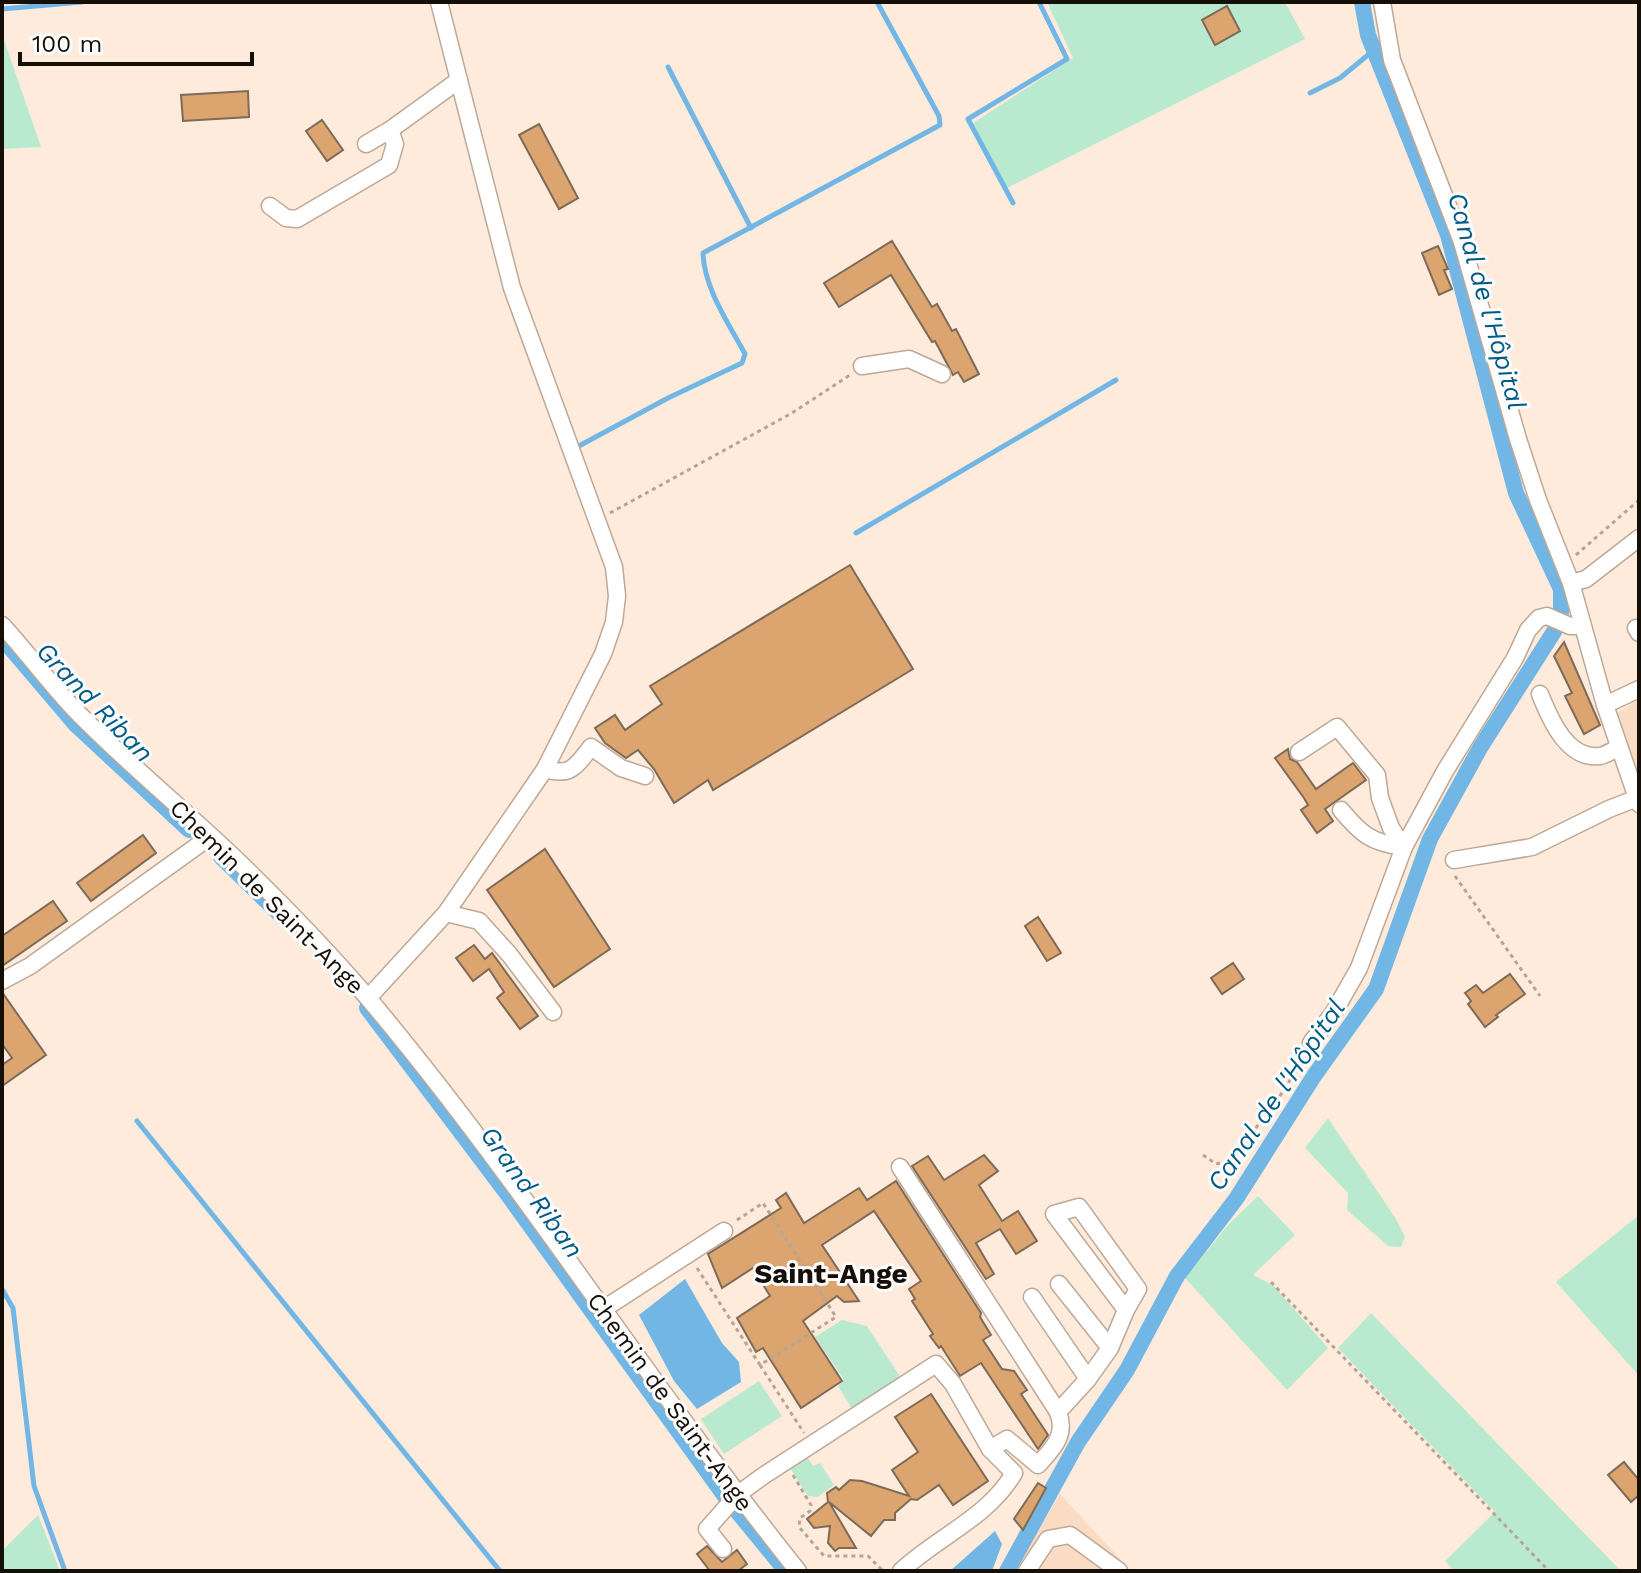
<svg xmlns="http://www.w3.org/2000/svg" width="1641" height="1573" viewBox="0 0 1641 1573" font-family="'Work Sans',sans-serif">
<rect width="100%" height="100%" fill="#feebdb"/>
<g fill="#f9dcc3">
<polygon points="1639,700 1639,774 1616,714"/>
<polygon points="1060,1494 1131,1571 1014,1571"/>
</g>
<g fill="#b9ead0">
<polygon points="1047,2 1285,2 1305,39 1007,188 973,123 1073,58"/>
<polygon points="2,34 41,147 2,149"/>
<polygon points="1328,1118 1396,1219 1405,1237 1401,1247 1388,1246 1347,1210 1348,1193 1305,1148"/>
<polygon points="1258,1196 1295,1235 1253,1275 1273,1285 1328,1348 1287,1390 1185,1278 1228,1225"/>
<polygon points="1639,1215 1639,1376 1556,1282"/>
<polygon points="1371,1313 1621,1571 1454,1571 1445,1561 1495,1512 1338,1348"/>
<polygon points="842,1320 867,1326 901,1378 852,1409 838,1386 844,1380 815,1337"/>
<polygon points="759,1381 782,1416 724,1454 701,1419"/>
<polygon points="807,1457 813,1466 820,1463 834,1485 818,1497 808,1496 790,1468"/>
<polygon points="38,1515 60,1571 2,1571 2,1551"/>
</g>
<g fill="#71b6e4">
<polygon points="685,1279 722,1343 739,1362 741,1382 697,1409 674,1381 639,1315"/>
<polygon points="995,1531 1002,1544 992,1571 950,1571"/>
</g>
<g fill="none" stroke-linecap="round" stroke-linejoin="round">
<g stroke="#71b6e4" stroke-width="5">
<polyline points="1363,2 1372,2"/>
<polyline points="2,9 82,2"/>
<polyline points="668,67 751,228"/>
<polyline points="1310,93 1340,78 1374,50"/>
<polyline points="1013,203 968,119 1067,59 1039,2"/>
<path d="M579 452 577 447 668 398 742 363 745 354C729 324 704 288 703 253L940 125 939 116 877 2"/>
<polyline points="856,533 1116,380"/>
<polyline points="137,1121 500,1571"/>
<polyline points="2,1289 13,1308 34,1486 65,1571"/>
</g>
<g stroke="#71b6e4" stroke-width="16">
<polyline points="1362,2 1368,35 1448,235 1516,493 1561,589 1561,613"/>
<polyline points="2,638 76,725 189,830"/>
<polyline points="221,857 289,923"/>
<polyline points="367,1008 508,1195 727,1499 786,1571"/>
<polyline points="1007,1571 1078,1442 1127,1370 1177,1276 1236,1199 1314,1076 1376,989 1430,839 1480,748 1555,630"/>
</g>
</g>
<g fill="#dca46e" stroke="#7d6a58" stroke-width="2">
<polygon points="1227,6 1240,31 1215,45 1202,20"/>
<polygon points="248,91 249,117 183,121 181,95"/>
<polygon points="322,120 343,150 327,161 306,131"/>
<polygon points="539,124 578,198 559,209 519,135"/>
<polygon points="892,241 932,307 937,304 952,331 956,329 979,374 964,382 958,372 953,375 935,341 932,342 891,275 839,307 824,283"/>
<polygon points="1438,246 1448,269 1444,270 1452,289 1439,295 1422,253"/>
<polygon points="850,565 913,669 713,790 708,780 674,803 654,769 638,750 626,758 605,743 595,728 615,715 625,730 662,704 650,686"/>
<polygon points="1564,642 1600,725 1584,734 1565,696 1572,693 1554,656"/>
<polygon points="1288,749 1290,759 1297,762 1316,789 1353,763 1366,780 1325,809 1333,821 1317,833 1301,810 1308,805 1304,798 1275,758"/>
<polygon points="143,835 156,853 91,901 77,883"/>
<polygon points="545,849 610,949 554,987 487,890"/>
<polygon points="53,901 67,921 2,966 2,936"/>
<polygon points="1038,917 1061,953 1047,961 1025,926"/>
<polygon points="474,945 485,959 492,953 538,1016 520,1029 497,998 504,992 489,969 473,981 456,958"/>
<polygon points="1233,963 1244,979 1222,994 1211,978"/>
<polygon points="1510,974 1525,994 1496,1015 1498,1017 1485,1027 1468,1004 1471,1001 1465,993 1476,985 1483,993"/>
<polygon points="2,992 46,1055 2,1086 2,1065 12,1058 2,1044"/>
<polygon points="984,1155 998,1171 979,1185 1002,1221 1018,1211 1037,1241 1016,1254 1000,1229 976,1243 994,1274 986,1279 912,1166 928,1156 944,1180"/>
<polygon points="896,1181 981,1313 980,1317 991,1335 983,1340 1002,1369 1014,1371 1027,1390 1021,1394 1048,1435 1038,1449 981,1363 960,1376 941,1346 939,1348 930,1336 933,1334 912,1301 915,1299 909,1289 921,1281 874,1211 822,1245 859,1301 844,1302 837,1296 803,1321 842,1381 801,1408 763,1348 756,1352 737,1318 770,1296 753,1268 722,1288 708,1254 781,1208 776,1200 786,1193 804,1223 859,1188 867,1200"/>
<polygon points="931,1394 988,1481 953,1505 939,1485 917,1500 911,1499 895,1513 895,1520 884,1520 871,1536 829,1502 856,1548 839,1548 835,1551 828,1543 830,1526 814,1528 807,1519 828,1502 827,1493 836,1487 839,1490 850,1480 862,1481 909,1496 892,1470 918,1452 895,1417"/>
<polygon points="1624,1462 1639,1480 1639,1495 1631,1502 1608,1475"/>
<polygon points="1038,1483 1046,1488 1023,1530 1014,1519"/>
<polygon points="707,1546 722,1562 737,1550 747,1564 738,1571 710,1571 697,1554"/>
</g>
<g fill="none" stroke-linecap="round" stroke-linejoin="round">
<g stroke="#bea896" stroke-width="19">
<g id="minor">
<polyline points="1382,2 1392,60 1462,242 1518,439 1538,500 1571,583 1605,705 1639,804"/>
<polyline points="366,144 390,130 459,80"/>
<polyline points="270,206 286,218 297,219 389,165 395,144 390,130"/>
<polyline points="862,366 909,359 942,374"/>
<polyline points="1571,583 1586,579 1639,538"/>
<path d="M2 625C30 655 54 690 84 719 134 769 189 814 240 863 284 906 328 951 368 998 522 1181 649 1385 798 1571"/>
<polyline points="1636,628 1639,633"/>
<path d="M1540 694C1550 719 1567 760 1600 756 1606 755 1613 750 1618 748"/>
<polyline points="1605,705 1639,689"/>
<polyline points="1299,752 1337,727 1377,775 1380,798 1391,828 1404,847"/>
<path d="M545 769C571 777 576 766 591 747L621 768 645 776"/>
<path d="M1341 810C1361 834 1371 843 1404 847"/>
<polyline points="1454,860 1532,847 1609,809 1637,798"/>
<polyline points="446,913 479,921 509,954 553,1012"/>
<polyline points="2,981 30,966 211,836"/>
<polyline points="368,998 446,913 545,769 603,654 614,622 617,596 614,567 512,288 439,2"/>
<polyline points="1311,1043 1334,1012 1359,968 1404,847 1445,771 1515,658 1528,630 1539,618 1547,616 1570,626 1583,626"/>
<polyline points="900,1167 1058,1412"/>
<polyline points="1032,1297 1088,1379"/>
<polyline points="602,1310 724,1231"/>
<polyline points="1110,1348 1126,1310 1054,1214 1079,1207 1138,1289 1126,1310"/>
<path d="M990 1449 1007 1439 1038 1465C1053 1448 1067 1436 1058 1412L1088 1379 1110 1348 1059 1284"/>
<path d="M723 1549 707 1529 737 1495 763 1476 936 1364 953 1384 990 1449 1014 1473C989 1517 937 1537 901 1571"/>
<polyline points="1027,1571 1048,1539 1070,1535 1119,1571"/>
</g>
</g>
<g stroke="#b4a598" stroke-width="3" stroke-dasharray="4 4" stroke-linecap="butt">
<polyline points="610,513 792,413 850,375"/>
<polyline points="1576,555 1639,500"/>
<polyline points="1455,876 1540,996"/>
<polyline points="1203,1155 1216,1164 1232,1160 1285,1089 1303,1057"/>
<polyline points="697,1268 760,1365 836,1317 763,1203 734,1222"/>
<polyline points="1271,1282 1549,1571"/>
<polyline points="760,1365 804,1433"/>
<polyline points="793,1475 811,1505 810,1511 800,1518 799,1527 824,1556 868,1556 883,1571"/>
</g>
<use href="#minor" stroke="#fff" stroke-width="16"/>
</g>
<g text-anchor="middle" stroke-width="6" stroke-linejoin="round" paint-order="stroke">
<g font-size="24" fill="#160f08" stroke="#fcfcfc">
<text transform="translate(267 897) rotate(45)" y="8">Chemin de Saint-Ange</text>
<text transform="translate(670 1402) rotate(54)" y="8">Chemin de Saint-Ange</text>
</g>
<g font-size="26" font-style="italic" fill="#005a86" stroke="#fcfcfc">
<text transform="translate(1487 301) rotate(74)" y="9">Canal de l'Hôpital</text>
<text transform="translate(95 702) rotate(46)" y="9">Grand Riban</text>
<text transform="translate(1276 1095) rotate(-56)" y="9">Canal de l'Hôpital</text>
<text transform="translate(532 1192) rotate(54)" y="9">Grand Riban</text>
</g>
<g font-size="28" font-weight="bold" fill="#160f08" stroke="#fcfcfc">
<text x="831" y="1283">Saint-Ange</text>
</g>
</g>
<rect width="1641" height="1573" fill="none" stroke="#160f08" stroke-width="8"/>
<path d="M20 52v12h232v-12" fill="none" stroke="#160f08" stroke-width="4"/>
<text x="32" y="52" font-size="24" fill="#160f08" stroke="#fcfcfc" stroke-width="6" paint-order="stroke">100 m</text>
</svg>
